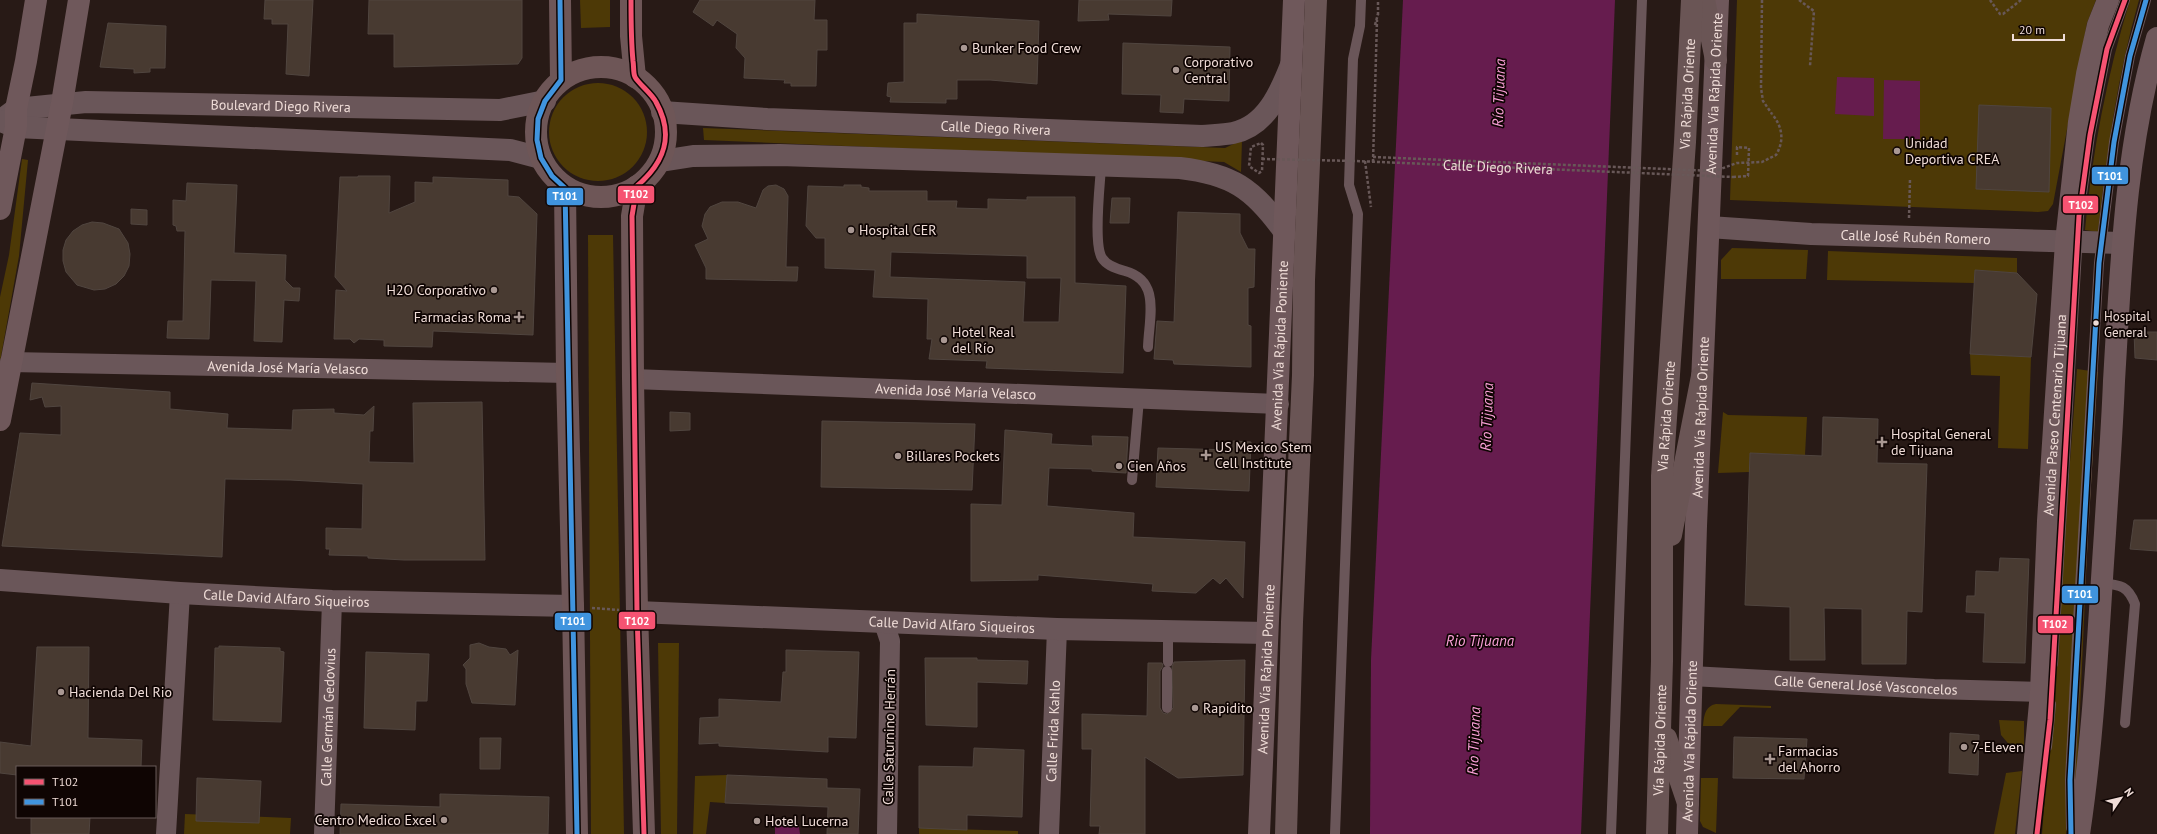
<svg xmlns="http://www.w3.org/2000/svg" width="2157" height="834" viewBox="0 0 2157 834" font-family="'PT Sans',sans-serif">
<rect width="100%" height="100%" fill="#281a16"/>
<g fill="#4d3906">
<polygon points="580,0 610,0 610,27 581,28"/>
<polygon points="1737,0 2096,0 2087,23 2053,204 2048,211 2038,212 1730,200"/>
<path d="M2130 0H2139C2117 76 2107 153 2098 232L2085 230C2092 152 2107 75 2130 0Z"/>
<circle cx="598" cy="132" r="49"/>
<polygon points="703,128 1225,148 1242,140 1241,172 1224,162 704,140"/>
<polygon points="22,159 28,160 19,256 0,362 0,297 9,255"/>
<polygon points="588,235 613,235 624,834 591,834"/>
<polygon points="1732,248 1808,250 1806,279 1721,279 1721,260"/>
<polygon points="1828,251 2017,258 2017,273 1975,270 1974,283 1827,280"/>
<polygon points="1970,354 2031,357 2028,449 1998,448 2000,376 1971,375"/>
<polygon points="2077,369 2098,372 2088,533 2077,776 2066,834 2042,834"/>
<polygon points="1723,412 1728,415 1807,417 1805,455 1750,453 1749,472 1718,473"/>
<polygon points="658,643 679,643 677,834 661,834"/>
<path d="M1716 704 1771 706V708L1740 707 1722 726H1703C1704 716 1705 706 1716 704Z"/>
<polygon points="1999,720 2024,721 2024,749 2012,748 2001,735"/>
<polygon points="2022,771 2015,834 1994,834 2006,773"/>
<polygon points="727,775 725,803 710,802 706,834 693,834 695,776"/>
<polygon points="1701,778 1718,778 1716,833 1703,827 1700,821"/>
<polygon points="185,814 291,818 290,834 184,834"/>
<polygon points="919,828 1018,831 1018,834 919,834"/>
</g>
<g fill="#661c4e">
<polygon points="1403,0 1615,0 1581,834 1370,834 1371,660"/>
<polygon points="1837,77 1874,78 1874,116 1835,114"/>
<polygon points="1884,80 1920,81 1920,139 1883,139"/>
<polygon points="777,825 799,827 800,834 775,834 775,827"/>
</g>
<g fill="#483a31" stroke="#50453f" fill-rule="evenodd">
<polygon points="265,0 313,0 309,76 286,74 288,24 272,24 272,19 264,19"/>
<polygon points="369,0 522,0 522,58 518,64 394,67 394,34 368,34"/>
<polygon points="700,0 815,0 814,20 827,20 827,50 817,50 816,86 791,86 791,83 784,83 785,80 744,78 745,58 736,48 737,34 717,20 713,26 693,12"/>
<polygon points="1079,0 1172,0 1171,16 1108,14 1109,20 1078,21"/>
<polygon points="917,14 1039,21 1037,84 990,80 957,80 957,99 946,99 946,103 890,102 891,97 887,96 888,83 904,82 904,23 917,23"/>
<polygon points="108,23 166,26 165,68 150,68 150,72 134,73 134,69 100,67"/>
<polygon points="1123,43 1230,47 1229,101 1184,99 1183,113 1160,112 1161,95 1122,94"/>
<polygon points="1979,105 2051,108 2049,192 1976,189"/>
<polygon points="358,176 390,176 389,213 415,202 415,182 433,183 433,177 508,180 508,196 519,197 537,214 533,335 433,331 432,347 384,346 384,340 359,339 354,343 350,339 334,339 336,290 347,291 335,277 340,177 358,177"/>
<polygon points="187,183 237,185 234,253 286,255 285,280 293,288 300,288 299,301 284,300 282,342 254,341 256,281 211,280 209,339 167,338 168,321 183,321 185,231 177,231 176,226 173,225 173,200 186,201"/>
<polygon points="776,185 784,189 788,196 786,267 798,267 797,281 706,279 706,268 695,245 708,239 702,226 705,214 710,207 722,202 738,202 756,208 763,190 768,186"/>
<path d="M844 185H861V187L869 188V191H927V201H957L956 208 988 209V199L1027 200V197H1075V283L1126 286 1123 373 986 368 987 361 929 359 932 339H927L928 299 873 297 875 270 825 268V238H816L806 226 808 186 844 187ZM891 252 1027 256V278H1061L1059 322H1023L1025 282 890 277Z"/>
<polygon points="1112,198 1130,198 1129,223 1110,223"/>
<polygon points="131,209 147,210 147,225 131,224"/>
<polygon points="1178,212 1240,214 1240,233 1248,249 1255,249 1254,287 1248,288 1248,325 1251,326 1251,367 1174,364 1173,360 1154,359 1157,321 1174,322"/>
<polygon points="92,222 103,223 119,229 128,243 130,254 129,266 124,276 116,284 105,289 94,290 77,285 66,272 63,261 63,250 66,240 73,231 82,225"/>
<polygon points="1975,270 2017,273 2037,294 2031,357 1970,354"/>
<polygon points="2134,332 2157,332 2157,360 2135,358"/>
<polygon points="32,383 170,392 170,409 228,414 227,428 292,430 293,410 334,409 334,413 364,415 374,406 373,431 370,431 369,462 414,463 413,403 482,402 485,560 404,560 368,558 368,556 329,555 330,549 326,549 326,528 362,529 363,484 290,480 225,479 222,557 2,546 20,433 61,435 61,406 45,407 42,397 30,400"/>
<polygon points="670,412 690,413 690,430 670,431"/>
<polygon points="1823,417 1878,419 1877,463 1927,464 1922,612 1907,611 1906,664 1862,664 1862,609 1824,608 1825,660 1790,660 1790,607 1745,605 1750,453 1822,456"/>
<polygon points="822,421 975,424 972,490 821,487"/>
<polygon points="1005,430 1052,434 1051,444 1093,446 1092,436 1128,437 1126,473 1092,471 1092,469 1049,468 1047,506 1134,513 1133,537 1245,542 1243,598 1226,578 1220,584 1213,578 1196,593 1152,591 1153,584 1038,575 1038,580 971,581 971,504 1002,505"/>
<polygon points="1233,441 1251,442 1249,491 1156,487 1158,448 1233,450"/>
<polygon points="2134,520 2157,520 2157,551 2130,549"/>
<polygon points="2000,558 2029,559 2025,663 1983,662 1985,613 1966,612 1967,596 1975,596 1976,571 1999,572"/>
<polygon points="479,643 489,647 506,649 510,655 518,650 515,705 472,703 466,684 466,669 463,665 470,658 470,645"/>
<polygon points="219,646 280,648 280,651 284,652 281,722 213,720 215,648 219,648"/>
<polygon points="37,647 89,647 88,738 142,740 141,767 17,767 17,775 0,773 0,742 31,746"/>
<polygon points="786,650 859,652 856,738 828,737 828,752 719,746 719,743 699,744 700,718 719,717 719,699 781,702 783,672 786,672"/>
<polygon points="366,652 429,654 427,701 416,701 415,730 364,728"/>
<polygon points="925,658 977,658 977,660 1028,661 1027,684 977,682 977,727 926,725"/>
<polygon points="1245,660 1243,775 1178,778 1145,757 1145,834 1099,834 1100,826 1090,826 1092,749 1082,749 1082,714 1147,716 1148,663 1162,663 1163,666 1160,671 1160,708 1163,713 1167,714 1173,708 1172,667 1174,662"/>
<polygon points="1950,733 1979,735 1978,775 1949,773"/>
<polygon points="1734,737 1807,739 1804,779 1733,778"/>
<polygon points="480,738 501,738 500,769 480,769"/>
<polygon points="974,748 1024,750 1022,817 967,815 967,830 919,828 919,766 973,767"/>
<polygon points="727,775 827,779 827,788 860,789 858,834 827,834 828,807 725,803"/>
<polygon points="197,778 261,781 259,823 196,821"/>
<polygon points="440,794 549,797 548,834 340,834 341,804 440,807"/>
<polygon points="31,817 90,817 89,834 31,834"/>
</g>
<g fill="none" stroke-linecap="round" stroke-linejoin="round">
<g stroke="#685858" stroke-width="2.5" stroke-dasharray="3 2" stroke-linecap="butt">
<polyline points="1762,0 1761,88 1763,101 1772,114"/>
<polyline points="1799,0 1814,11 1810,66"/>
<polyline points="1990,0 2000,14 2003,14 2021,0"/>
<polyline points="1378,15 1378,0"/>
<polyline points="1375,25 1378,14"/>
<polygon points="1261,143 1263,145 1262,171 1259,173 1249,166 1251,147"/>
<polyline points="1365,161 1371,207"/>
<polyline points="1373,162 1377,20"/>
<polyline points="1733,177 1748,176 1749,148 1737,147 1737,156"/>
<polyline points="1909,218 1910,179"/>
<polyline points="592,608 619,610"/>
</g>
<g stroke="#6a5659" stroke-width="10">
<path d="M1101 167C1100 185 1093 244 1102 258 1107 266 1117 269 1125 271 1161 281 1149 317 1148 347"/>
<polyline points="1132,480 1139,399"/>
<path d="M2102 583C2121 585 2128 586 2135 604L2125 723"/>
<polyline points="1168,662 1168,632"/>
<polyline points="2053,664 2079,216 2090,135 2107,49 2125,0"/>
<polyline points="1167,708 1167,671"/>
<polyline points="2047,747 2051,704"/>
<polyline points="2071,828 2070,780 2077,639 2099,263 2114,142 2130,56 2146,0"/>
<polyline points="1335,834 1358,214 1349,185 1353,59 1360,26 1361,0"/>
<polyline points="1611,834 1642,0"/>
</g>
<g stroke="#6a5659" stroke-width="20">
<path id="s1" d="M10 362 567 373"/>
<path id="s2" d="M633 379 1279 404"/>
<polyline points="884,623 890,641 887,834"/>
<path id="s3" d="M1691 676 1934 689 2041 692"/>
<polyline points="166,834 180,593"/>
<path id="s4" d="M324 834 332 601"/>
<path id="s5" d="M1049 834 1057 629"/>
</g>
<g stroke="#6a5659" stroke-width="22">
<path id="s6" d="M662 112 767 119 1202 136C1212 135 1223 135 1233 133 1266 126 1280 93 1291 65"/>
<path id="s7" d="M0 121 16 109 86 102 500 110 545 101"/>
<polyline points="1,121 16,127 510,150 541,158"/>
<path d="M661 161 693 156 780 155 1180 168C1231 174 1253 188 1283 230"/>
<path id="s8" d="M1709 227 1811 234 2121 243"/>
<path id="s9" d="M0 580 180 593 332 601 573 606"/>
<path id="s10" d="M637 612 1057 629 1267 633"/>
</g>
<g stroke="#6f585b" stroke-width="22">
<polyline points="0,209 16,127 16,109 26,61 36,0"/>
<polyline points="0,420 62,103 79,0"/>
<path id="s11" d="M1259 834 1294 0"/>
<path id="s12" d="M1687 834 1696 526 1718 0"/>
<path id="s13" d="M2028 834 2041 692 2048 521 2066 242 2079 122 2087 74 2098 25 2108 0"/>
<path d="M2079 834C2094 734 2098 634 2105 533 2108 483 2112 432 2114 381 2121 265 2125 150 2157 38"/>
</g>
<g stroke="#6e5657" stroke-width="22">
<polyline points="560,0 561,80"/>
<polyline points="631,0 631,36 635,77"/>
<circle cx="601" cy="132" r="65"/>
<polyline points="637,186 632,216 633,379 637,612 644,834"/>
<polyline points="565,188 567,373 573,606 577,834"/>
</g>
<g stroke="#6a5555" stroke-width="22">
<polyline points="1704,0 1716,60"/>
<polyline points="1671,535 1702,376"/>
<polyline points="1666,738 1688,803"/>
<polyline points="1286,834 1292,622 1303,375 1304,280 1316,0"/>
<path id="s14" d="M1657 834 1662 661V476L1685 142 1692 0"/>
</g>
<g stroke="#685858" stroke-width="2.5" stroke-dasharray="3 2" stroke-linecap="butt">
<path d="M1373 157 1715 171 1737 163 1762 162 1776 155C1785 140 1782 126 1772 114"/>
<path id="s15" d="M1262 159 1356 161 1733 177"/>
</g>
<g stroke="#0f0503" stroke-width="8">
<g id="bus-1">
<path d="M631 0C631 21 631 41 633 61 634 66 633 73 635 77 638 83 652 94 656 102 675 136 664 163 637 186L632 216 637 612 644 834"/>
<polyline points="2037,834 2050,720 2079,216 2090,135 2107,49 2125,0"/>
</g>
</g>
<g stroke="#0f0503" stroke-width="8">
<g id="bus-2">
<polyline points="560,0 561,80 545,101 538,119 537,140 541,158 552,176 565,188 577,834"/>
<polyline points="2071,834 2070,780 2099,263 2114,142 2130,56 2146,0"/>
</g>
</g>
<use href="#bus-1" stroke="#f65372" stroke-width="5"/>
<use href="#bus-2" stroke="#4094de" stroke-width="5"/>
</g>
<g fill="#a99893" stroke="#0f0503" stroke-width="1.5">
<circle cx="964" cy="48" r="4"/>
<circle cx="1176" cy="70" r="4"/>
<circle cx="1897" cy="151" r="4"/>
<circle cx="851" cy="230" r="4"/>
<circle cx="494" cy="290" r="4"/>
<path d="M517 311h4v4h4v4h-4v4h-4v-4h-4v-4h4z"/>
<circle cx="944" cy="340" r="4"/>
<path d="M1880 436h4v4h4v4h-4v4h-4v-4h-4v-4h4z"/>
<path d="M1204 449h4v4h4v4h-4v4h-4v-4h-4v-4h4z"/>
<circle cx="898" cy="456" r="4"/>
<circle cx="1119" cy="466" r="4"/>
<circle cx="61" cy="692" r="4"/>
<circle cx="1195" cy="708" r="4"/>
<circle cx="1964" cy="747" r="4"/>
<path d="M1768 753h4v4h4v4h-4v4h-4v-4h-4v-4h4z"/>
<circle cx="444" cy="820" r="4"/>
<circle cx="757" cy="821" r="4"/>
</g>
<circle fill="#efdcd7" stroke="#0f0503" stroke-width="1.5" cx="2096" cy="323" r="3.5"/>
<g text-anchor="middle" stroke-width="3.5" stroke-linejoin="round" paint-order="stroke">
<g font-size="13" fill="#efdcd7" stroke="#0f0503" text-anchor="start">
<text x="2104" y="321">Hospital<tspan x="2104" dy="16">General</tspan></text>
</g>
<g font-size="14" fill="#efdcd7" stroke="#0f0503" text-anchor="start">
<text x="972" y="53">Bunker Food Crew</text>
<text x="1184" y="67">Corporativo<tspan x="1184" dy="16">Central</tspan></text>
<text x="1905" y="148">Unidad<tspan x="1905" dy="16">Deportiva CREA</tspan></text>
<text x="859" y="235">Hospital CER</text>
<text x="486" y="295" text-anchor="end">H2O Corporativo</text>
<text x="511" y="322" text-anchor="end">Farmacias Roma</text>
<text x="952" y="337">Hotel Real<tspan x="952" dy="16">del Río</tspan></text>
<text x="1891" y="439">Hospital General<tspan x="1891" dy="16">de Tijuana</tspan></text>
<text x="1215" y="452">US Mexico Stem<tspan x="1215" dy="16">Cell Institute</tspan></text>
<text x="906" y="461">Billares Pockets</text>
<text x="1127" y="471">Cien Años</text>
<text x="69" y="697">Hacienda Del Rio</text>
<text x="1203" y="713">Rapidito</text>
<text x="1972" y="752">7-Eleven</text>
<text x="1778" y="756">Farmacias<tspan x="1778" dy="16">del Ahorro</tspan></text>
<text x="436" y="825" text-anchor="end">Centro Medico Excel</text>
<text x="765" y="826">Hotel Lucerna</text>
</g>
<g font-size="14" fill="#efdcd7" stroke="#0f0503">
<text dy="5" stroke="none"><textPath href="#s14" startOffset="741">Vía Rápida Oriente</textPath></text>
<text dy="5" stroke="none"><textPath href="#s12" startOffset="741">Avenida Vía Rápida Oriente</textPath></text>
<text dy="5" stroke="none"><textPath href="#s7" startOffset="285">Boulevard Diego Rivera</textPath></text>
<text dy="5" stroke="none"><textPath href="#s6" startOffset="334">Calle Diego Rivera</textPath></text>
<text dy="5" stroke="none"><textPath href="#s15" startOffset="236">Calle Diego Rivera</textPath></text>
<text dy="5" stroke="none"><textPath href="#s8" startOffset="207">Calle José Rubén Romero</textPath></text>
<text dy="5" stroke="none"><textPath href="#s11" startOffset="489">Avenida Vía Rápida Poniente</textPath></text>
<text dy="5" stroke="none"><textPath href="#s1" startOffset="278">Avenida José María Velasco</textPath></text>
<text dy="5" stroke="none"><textPath href="#s2" startOffset="323">Avenida José María Velasco</textPath></text>
<text dy="5" stroke="none"><textPath href="#s13" startOffset="420">Avenida Paseo Centenario Tijuana</textPath></text>
<text dy="5" stroke="none"><textPath href="#s14" startOffset="418">Vía Rápida Oriente</textPath></text>
<text dy="5" stroke="none"><textPath href="#s12" startOffset="417">Avenida Vía Rápida Oriente</textPath></text>
<text dy="5" stroke="none"><textPath href="#s9" startOffset="287">Calle David Alfaro Siqueiros</textPath></text>
<text dy="5" stroke="none"><textPath href="#s10" startOffset="315">Calle David Alfaro Siqueiros</textPath></text>
<text dy="5" stroke="none"><textPath href="#s11" startOffset="165">Avenida Vía Rápida Poniente</textPath></text>
<text dy="5" stroke="none"><textPath href="#s3" startOffset="175">Calle General José Vasconcelos</textPath></text>
<text dy="5" stroke="none"><textPath href="#s4" startOffset="117">Calle Germán Gedovius</textPath></text>
<text dy="5" stroke="none"><textPath href="#s5" startOffset="103">Calle Frida Kahlo</textPath></text>
<text transform="translate(889 737) rotate(-89)" y="5">Calle Saturnino Herrán</text>
<text dy="5" stroke="none"><textPath href="#s14" startOffset="94">Vía Rápida Oriente</textPath></text>
<text dy="5" stroke="none"><textPath href="#s12" startOffset="93">Avenida Vía Rápida Oriente</textPath></text>
</g>
<g font-size="15" font-style="italic" fill="#faa0d7" stroke="#0f0503">
<text transform="translate(1499 93) rotate(-88)" y="5">Río Tijuana</text>
<text transform="translate(1487 417) rotate(-88)" y="5">Río Tijuana</text>
<text x="1480" y="646">Rio Tijuana</text>
<text transform="translate(1474 741) rotate(-88)" y="5">Río Tijuana</text>
</g>
</g>
<g stroke="#0f0503" stroke-width="1.5">
<rect x="2091" y="166" width="38" height="19" rx="4" fill="#4094de"/>
<rect x="617" y="185" width="38" height="19" rx="4" fill="#f65372"/>
<rect x="546" y="187" width="38" height="19" rx="4" fill="#4094de"/>
<rect x="2062" y="195" width="37" height="19" rx="4" fill="#f65372"/>
<rect x="2061" y="585" width="38" height="19" rx="4" fill="#4094de"/>
<rect x="618" y="611" width="38" height="19" rx="4" fill="#f65372"/>
<rect x="554" y="612" width="38" height="19" rx="4" fill="#4094de"/>
<rect x="2037" y="615" width="37" height="19" rx="4" fill="#f65372"/>
</g>
<g font-size="11" text-anchor="middle" font-weight="bold" fill="#fff">
<text x="2110" y="180">T101</text>
<text x="636" y="198">T102</text>
<text x="565" y="200">T101</text>
<text x="2081" y="209">T102</text>
<text x="2080" y="598">T101</text>
<text x="637" y="625">T102</text>
<text x="573" y="625">T101</text>
<text x="2055" y="628">T102</text>
</g>
<rect x="16" y="766" width="140" height="52" fill="#0f0503" stroke="#695b58"/>
<rect x="24" y="779" width="20" height="6" fill="#f65372" stroke="#695b58"/>
<text x="52" y="786" font-size="12" fill="#efdcd7">T102</text>
<rect x="24" y="799" width="20" height="6" fill="#4094de" stroke="#695b58"/>
<text x="52" y="806" font-size="12" fill="#efdcd7">T101</text>
<g transform="translate(2121 798) rotate(55)" stroke="#0f0503" stroke-width="3" paint-order="stroke">
<path d="M0-3L7 15L0 10L-7 15Z" fill="#efdcd7"/>
<text y="-6" font-size="11" font-weight="bold" text-anchor="middle" fill="#efdcd7">N</text>
</g>
<path d="M2013 34v6h51v-6" fill="none" stroke="#efdcd7" stroke-width="2"/>
<text x="2019" y="34" font-size="12" fill="#efdcd7" stroke="#0f0503" stroke-width="3" paint-order="stroke">20 m</text>
</svg>
